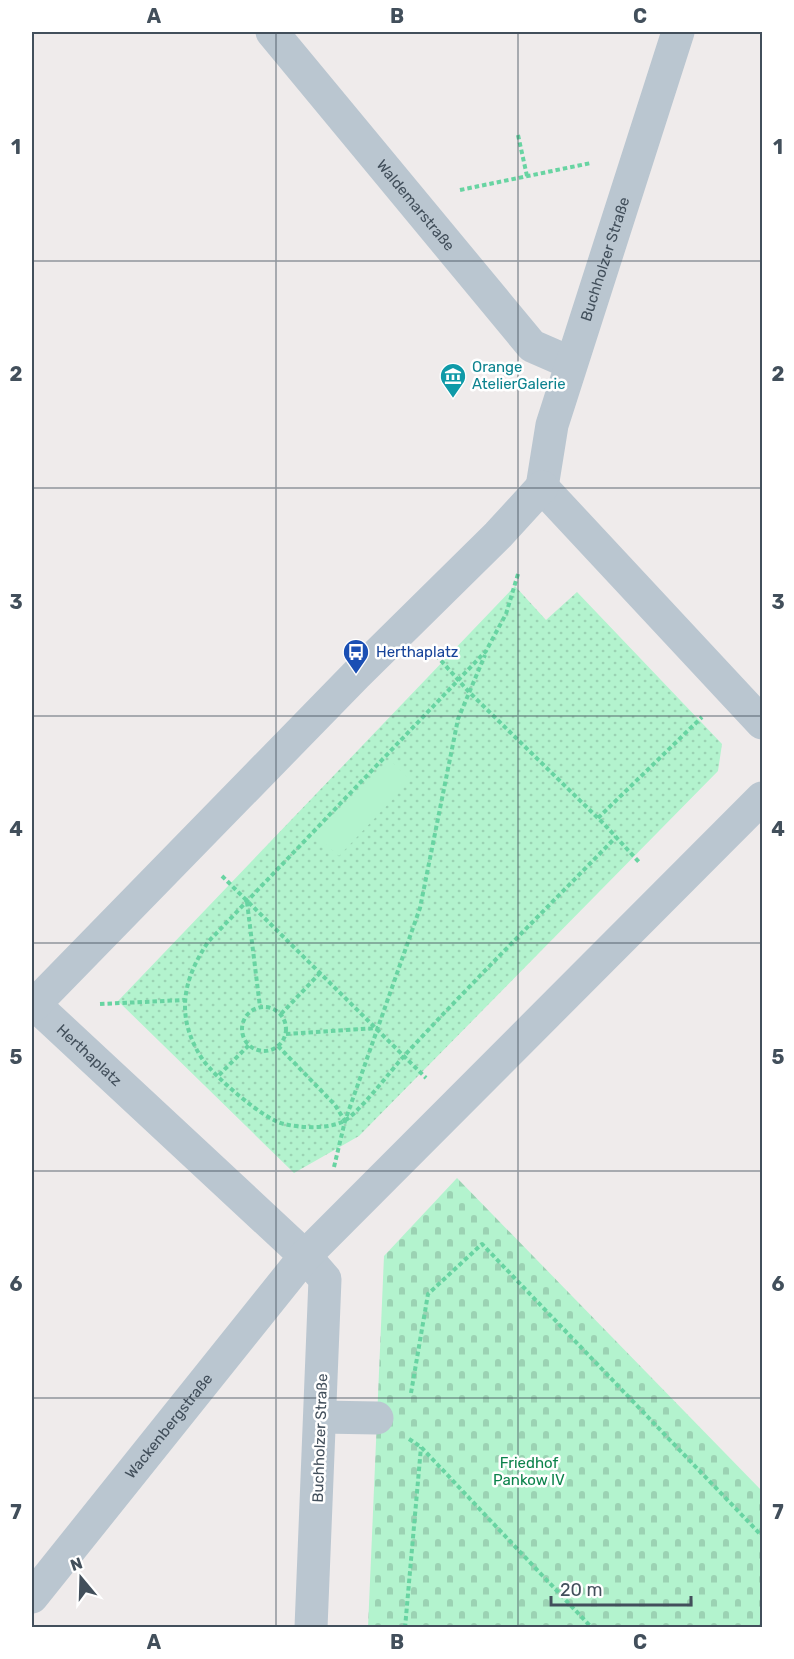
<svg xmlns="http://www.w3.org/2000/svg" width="794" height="1659" viewBox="0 0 794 1659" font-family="Rubik,sans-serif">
<defs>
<pattern id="cemetery-stones" width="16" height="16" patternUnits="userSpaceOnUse" patternTransform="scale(1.5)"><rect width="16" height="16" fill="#b3f3ce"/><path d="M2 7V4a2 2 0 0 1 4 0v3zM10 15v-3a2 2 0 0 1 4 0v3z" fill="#9bd2b3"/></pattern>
<pattern id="park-dots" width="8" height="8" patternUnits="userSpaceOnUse" patternTransform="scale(1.5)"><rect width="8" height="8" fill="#b3f3ce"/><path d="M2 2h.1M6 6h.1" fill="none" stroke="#9bd2b3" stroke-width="1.8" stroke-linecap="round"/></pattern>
</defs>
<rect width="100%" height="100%" fill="#efebeb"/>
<polygon fill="url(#cemetery-stones)" points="457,1178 762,1491 762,1627 368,1628 384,1256"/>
<polygon fill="url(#park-dots)" points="515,586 546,620 577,592 722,744 718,771 359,1136 294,1173 118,1001"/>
<polygon fill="#b3f3ce" points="390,760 411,780 339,856 317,837"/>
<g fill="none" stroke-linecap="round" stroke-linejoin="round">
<g stroke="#68d4a2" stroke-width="4" stroke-dasharray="4.5 3" stroke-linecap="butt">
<polyline points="518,135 527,176"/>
<polyline points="460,190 591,163"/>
<path d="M518 574 506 614 486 651 208 942C182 981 175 1018 203 1060 215 1077 264 1120 284 1124 301 1128 327 1129 342 1122 356 1117 392 1069 404 1056 473 981 545 910 616 837"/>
<polyline points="436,655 469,692 604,824 639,862"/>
<polyline points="598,818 702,717"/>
<polyline points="222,876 426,1078"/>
<polyline points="247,902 260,1007"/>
<polyline points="100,1004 185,1000"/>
<circle cx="264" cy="1029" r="22"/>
<polyline points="281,1014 321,972"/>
<polyline points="286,1034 378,1028"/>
<polyline points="278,1046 335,1105 345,1121"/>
<polyline points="219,1075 249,1045"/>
<polyline points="334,1167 345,1121 420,908 458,719 485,655"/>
<polyline points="411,1393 428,1294 482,1244 762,1536"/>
<polyline points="409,1439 421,1447 592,1628"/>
<polyline points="405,1628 421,1447"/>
</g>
<g stroke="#bac6d0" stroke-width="33">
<path id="s1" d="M272 32 532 346 571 363"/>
<path id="s2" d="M542 487 552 425 678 32"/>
<polyline points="542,487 762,723"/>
<path id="s3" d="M32 1002 305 1256 325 1279 311 1628"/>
<polyline points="34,1005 356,675 498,535 542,487"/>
<polyline points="321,1417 377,1418"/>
<path id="s4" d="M32 1597 305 1256 762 798"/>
</g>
</g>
<path fill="none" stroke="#424f5b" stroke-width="1.5" stroke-opacity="0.55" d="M276 32V1628M518 32V1628M32 261H762M32 488H762M32 716H762M32 943H762M32 1171H762M32 1398H762"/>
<defs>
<g id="museum-pin" transform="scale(1.35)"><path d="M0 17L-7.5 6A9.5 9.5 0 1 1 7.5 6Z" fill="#0f9aa8" stroke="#fff"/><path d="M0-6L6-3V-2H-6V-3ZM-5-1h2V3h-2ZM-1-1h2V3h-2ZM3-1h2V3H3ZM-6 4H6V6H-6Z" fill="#fff"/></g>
<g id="bus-pin" transform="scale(1.35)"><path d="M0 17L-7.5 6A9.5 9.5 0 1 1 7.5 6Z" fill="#1a4fb4" stroke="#fff"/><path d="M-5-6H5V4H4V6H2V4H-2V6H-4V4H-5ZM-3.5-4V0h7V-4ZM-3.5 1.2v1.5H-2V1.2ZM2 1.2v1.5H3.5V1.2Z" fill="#fff"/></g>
</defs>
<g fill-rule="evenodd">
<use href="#museum-pin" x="453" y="376"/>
<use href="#bus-pin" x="356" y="652"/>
</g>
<g text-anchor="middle" stroke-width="5" stroke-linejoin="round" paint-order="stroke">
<g font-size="15" fill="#424f5b" stroke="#fff">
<text dy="5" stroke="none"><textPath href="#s1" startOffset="225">Waldemarstraße</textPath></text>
<text dy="5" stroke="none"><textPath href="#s2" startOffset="237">Buchholzer Straße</textPath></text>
<text dy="5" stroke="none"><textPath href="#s3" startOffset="78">Herthaplatz</textPath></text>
<text dy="5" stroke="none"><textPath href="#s4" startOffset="219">Wackenbergstraße</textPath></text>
<text transform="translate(320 1438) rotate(-88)" y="5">Buchholzer Straße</text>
</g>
<g font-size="15" fill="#0d838f" stroke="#fff" text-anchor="start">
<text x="472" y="372">Orange<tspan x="472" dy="17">AtelierGalerie</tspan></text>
</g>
<g font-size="15" fill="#164399" stroke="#fff" text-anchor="start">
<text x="376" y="657">Herthaplatz</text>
</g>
<g font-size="15" fill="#0c834b" stroke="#fff">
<text x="529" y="1468">Friedhof<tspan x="529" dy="17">Pankow IV</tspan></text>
</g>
</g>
<rect width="794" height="1659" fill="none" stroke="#ffffff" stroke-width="66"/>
<g transform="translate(81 1578) rotate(341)" stroke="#ffffff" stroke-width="4.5" paint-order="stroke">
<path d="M0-4.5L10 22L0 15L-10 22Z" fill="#424f5b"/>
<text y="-9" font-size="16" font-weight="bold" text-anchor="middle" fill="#424f5b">N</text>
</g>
<path d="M551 1596v9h140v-9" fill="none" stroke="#424f5b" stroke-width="3"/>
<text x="560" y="1596" font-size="18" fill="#424f5b" stroke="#ffffff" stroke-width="4.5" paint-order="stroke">20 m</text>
<rect x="33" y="33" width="728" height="1593" fill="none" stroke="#424f5b" stroke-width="2"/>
<g font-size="20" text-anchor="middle" font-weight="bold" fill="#424f5b">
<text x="154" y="23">A</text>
<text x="397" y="23">B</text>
<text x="640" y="23">C</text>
<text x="16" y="154">1</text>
<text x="778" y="154">1</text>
<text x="16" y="381">2</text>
<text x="778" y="381">2</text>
<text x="16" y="609">3</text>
<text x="778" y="609">3</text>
<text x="16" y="836">4</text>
<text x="778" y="836">4</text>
<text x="16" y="1064">5</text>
<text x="778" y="1064">5</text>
<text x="16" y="1291">6</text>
<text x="778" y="1291">6</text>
<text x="16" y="1519">7</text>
<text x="778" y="1519">7</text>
<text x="154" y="1649">A</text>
<text x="397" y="1649">B</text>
<text x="640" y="1649">C</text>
</g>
</svg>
